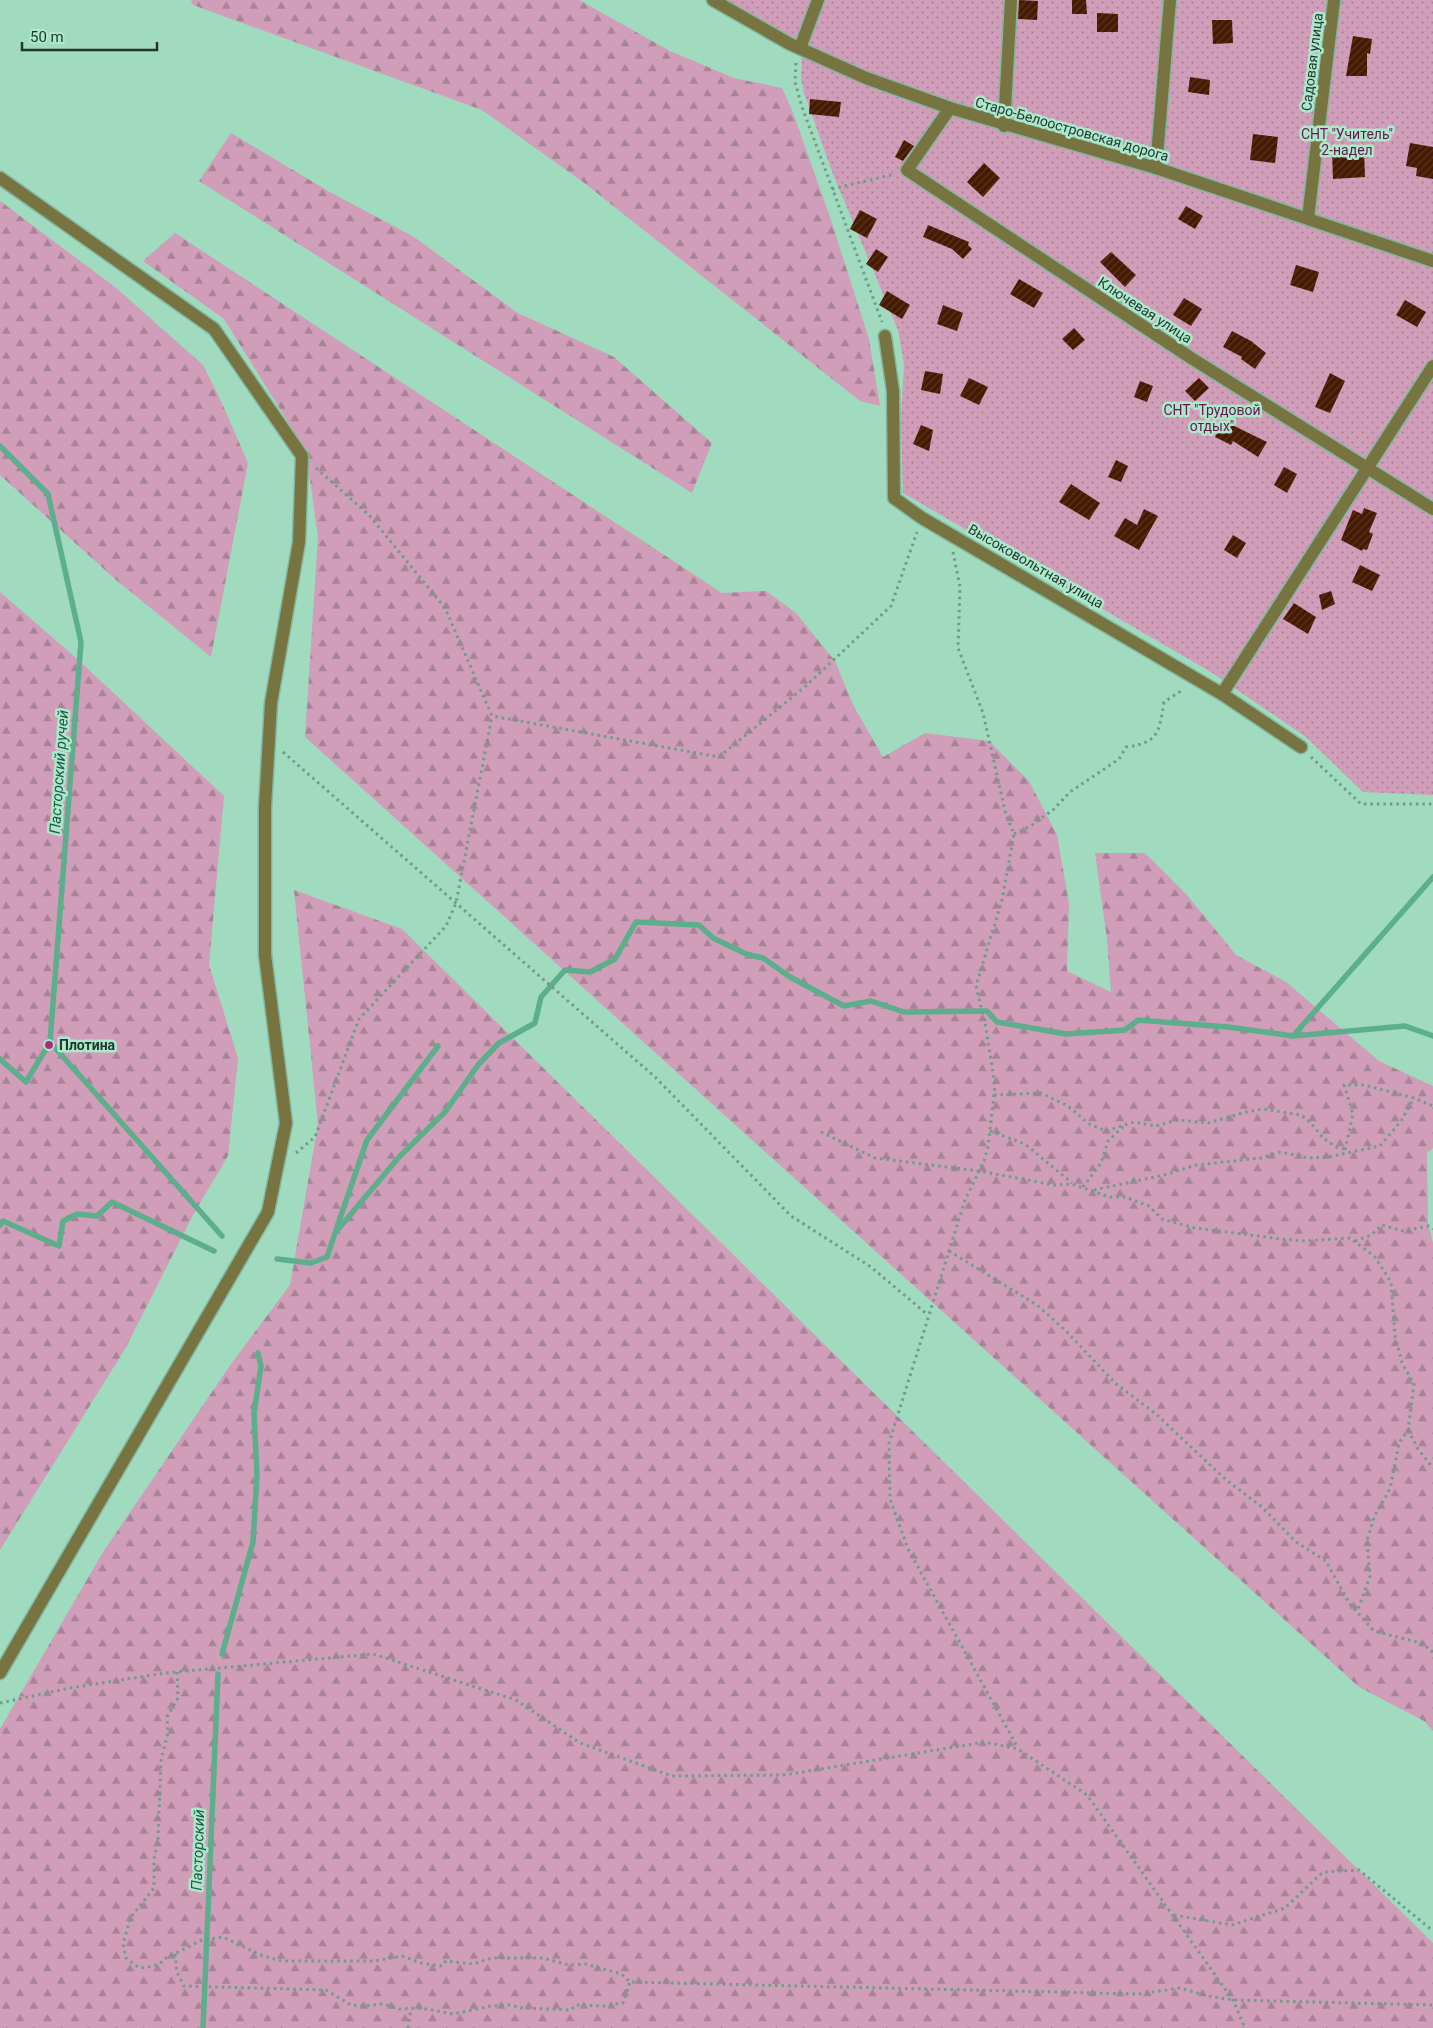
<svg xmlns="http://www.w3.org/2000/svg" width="1433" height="2028" viewBox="0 0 1433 2028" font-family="Roboto,sans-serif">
<defs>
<pattern id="grass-dots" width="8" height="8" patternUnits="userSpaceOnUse" patternTransform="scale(1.25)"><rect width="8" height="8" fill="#d09eb9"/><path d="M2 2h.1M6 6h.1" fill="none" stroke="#a88297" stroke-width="1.8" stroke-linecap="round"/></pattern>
<pattern id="forest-firs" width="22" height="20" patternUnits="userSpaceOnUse" patternTransform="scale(1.25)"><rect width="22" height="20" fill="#d09eb9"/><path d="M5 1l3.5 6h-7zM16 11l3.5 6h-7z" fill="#a88297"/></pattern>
<pattern id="building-hatch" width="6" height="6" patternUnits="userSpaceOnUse" patternTransform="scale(1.25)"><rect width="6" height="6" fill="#461a02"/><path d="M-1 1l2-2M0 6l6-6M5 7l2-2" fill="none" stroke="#58331e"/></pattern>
</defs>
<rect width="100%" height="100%" fill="#a0dabf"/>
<polygon fill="url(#grass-dots)" points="713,0 1433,0 1433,795 1363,792 1306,737 1211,672 903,493 901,421 904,364 898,330 833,174 804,93 801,78 802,56"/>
<g fill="url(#forest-firs)">
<polygon points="191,0 579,0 670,51 734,78 782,88 792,110 829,214 869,339 880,406 860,401 583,182 482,110 193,5"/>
<polygon points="231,133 328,191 414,237 518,313 614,357 712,443 692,493 199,181"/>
<polygon points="0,201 115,287 203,365 221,401 248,463 211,657 115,579 0,475"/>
<polygon points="175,233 722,593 766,591 796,613 835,661 853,705 883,757 925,733 989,741 1029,781 1057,835 1069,903 1067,971 1111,992 1107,939 1095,853 1145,853 1187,895 1236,955 1286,982 1379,1061 1433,1086 1433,1148 1427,1153 1428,1223 1433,1243 1433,1731 1424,1721 1359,1687 305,737 318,537 306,451 224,319 143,261"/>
<polygon points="0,592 75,657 224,796 209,965 238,1058 228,1156 193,1215 125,1349 0,1550"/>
<polygon points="294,890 402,929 1433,1943 1433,2028 0,2028 0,1729 103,1552 231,1364 290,1285 318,1124"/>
</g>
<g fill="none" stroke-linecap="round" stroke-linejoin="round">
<g stroke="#5cae8c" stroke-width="5.5">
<polyline points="0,446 48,494 81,642 50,1042 26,1082 0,1059"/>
<polyline points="1293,1036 1405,1026 1433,1036"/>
<polyline points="50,1042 222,1236"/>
<polyline points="0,1225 3,1221 59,1246 63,1221 77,1214 97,1216 112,1202 214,1251"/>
<polyline points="336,1230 367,1140 438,1046"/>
<polyline points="277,1259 311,1263 327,1257 335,1233 399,1157 445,1112 478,1065 499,1043 535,1023 541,997 565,970 590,972 615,959 636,922 699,925 713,938 746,954 763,958 790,977 844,1006 871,1001 904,1012 987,1011 997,1022 1066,1034 1125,1030 1138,1020 1228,1027 1293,1036 1433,877"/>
<polyline points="222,1654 253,1542 257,1475 254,1413 261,1366 258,1353"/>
<polyline points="203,2028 218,1674"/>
</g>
</g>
<g fill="url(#building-hatch)">
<polygon points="1019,0 1038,1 1037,20 1018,19"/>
<polygon points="1072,0 1086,0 1087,14 1072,14"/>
<polygon points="1097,13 1118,14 1118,32 1097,32"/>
<polygon points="1212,20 1232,20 1233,43 1213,44"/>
<polygon points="1353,36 1372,39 1370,54 1367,53 1367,76 1346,76"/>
<polygon points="1190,77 1210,80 1209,95 1188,92"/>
<polygon points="810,99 841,102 839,117 809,114"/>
<polygon points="1253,134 1278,137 1275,163 1250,160"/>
<polygon points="904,140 914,146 903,161 895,157"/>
<polygon points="1410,143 1433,147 1433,179 1416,176 1417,168 1406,166"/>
<polygon points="1364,149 1365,177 1333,179 1332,151"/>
<polygon points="984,163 1000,178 983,197 967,182"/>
<polygon points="1186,206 1203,216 1195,229 1178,219"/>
<polygon points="860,210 877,219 867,238 850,229"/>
<polygon points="928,225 969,242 968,245 972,249 963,259 952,249 923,237"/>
<polygon points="876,249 888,257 878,272 866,264"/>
<polygon points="1111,252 1136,275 1125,287 1100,262"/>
<polygon points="1296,265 1319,272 1313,292 1290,285"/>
<polygon points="1019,279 1043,293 1034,308 1010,294"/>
<polygon points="887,291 910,305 902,319 879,305"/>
<polygon points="1184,298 1202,309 1191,326 1173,315"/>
<polygon points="1405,300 1426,312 1417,327 1396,315"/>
<polygon points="943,305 963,313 957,331 937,324"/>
<polygon points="1074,328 1085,340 1073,350 1062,339"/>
<polygon points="1232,331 1251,341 1266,353 1255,369 1241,359 1242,357 1223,347"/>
<polygon points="925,371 943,374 940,394 921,390"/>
<polygon points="1330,373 1345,381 1330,413 1315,407"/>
<polygon points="969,378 988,387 979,405 960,396"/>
<polygon points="1199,378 1209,388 1195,401 1185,391"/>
<polygon points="1140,381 1153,386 1147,402 1134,397"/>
<polygon points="1224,421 1267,442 1258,457 1233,441 1231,445 1215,437"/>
<polygon points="921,425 933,430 929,451 913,444"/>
<polygon points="1116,460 1128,466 1121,482 1108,477"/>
<polygon points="1284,467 1297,474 1287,493 1274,485"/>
<polygon points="1071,484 1100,503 1089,520 1059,502"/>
<polygon points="1364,508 1377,513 1369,532 1373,534 1367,550 1363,549 1362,551 1341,540 1353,510 1362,514"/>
<polygon points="1144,509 1158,516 1139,550 1114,536 1125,518 1137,525"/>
<polygon points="1233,535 1246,543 1237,558 1224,550"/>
<polygon points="1360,565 1380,575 1372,591 1352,582"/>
<polygon points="1331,591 1335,604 1322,610 1319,595"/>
<polygon points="1294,603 1316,617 1308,634 1283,619"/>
</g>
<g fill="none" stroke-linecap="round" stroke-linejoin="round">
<g stroke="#83b69f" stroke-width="15">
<g id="minor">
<polyline points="713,0 790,44 866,78 950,108 1156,168 1433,261"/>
<polyline points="800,48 818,0"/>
<polyline points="950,108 907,170 1191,358 1433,509"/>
<polyline points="1004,126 1011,0"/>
<polyline points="1156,168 1170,0"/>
<polyline points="0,178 214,329 302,456 299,542 271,703 265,807 265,955 286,1123 268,1212 0,1673"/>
<polyline points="1308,218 1334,0"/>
<polyline points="885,336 893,391 894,498 922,518 1222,694 1301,747"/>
<polyline points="1222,694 1433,366"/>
</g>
</g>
<g stroke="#6f9c87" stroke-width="3" stroke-dasharray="2.5 4" stroke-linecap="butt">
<polyline points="796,63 795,82 802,107 882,322"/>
<polyline points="832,189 895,174"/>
<polyline points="316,468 369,515 445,608 492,716 719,757 807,685 891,606 917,532"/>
<polyline points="953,552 960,587 958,648 983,713 1006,815 1014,834 1002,900 976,986 986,1028 995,1086 988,1147 984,1161 965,1200 889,1443 890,1499 908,1549 1018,1748"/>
<polyline points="283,752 655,1077 791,1216 871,1267 928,1315"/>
<polyline points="1311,757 1361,804 1433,804"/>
<path d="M1014 834 1029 827 1053 810 1070 792 1119 759 1126 747C1159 743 1159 732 1164 702L1184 689"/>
<polyline points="994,1095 1041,1093 1068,1106 1089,1124 1106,1131 1134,1122 1156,1126 1177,1120 1208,1123 1246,1112 1263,1109 1301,1115 1311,1123 1323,1138 1336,1147 1345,1149"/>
<polyline points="990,1131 1025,1144 1072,1183"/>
<polyline points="821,1132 875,1158 979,1171 1054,1185 1072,1184 1109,1197 1125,1197 1149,1206 1162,1219 1195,1228 1281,1239 1306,1241 1350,1238 1375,1257 1391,1282 1395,1336 1402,1363 1414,1384 1408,1430 1399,1443 1390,1489 1375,1515 1367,1540 1370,1576 1357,1612"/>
<polyline points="1345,1150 1353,1114 1344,1085 1364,1085 1414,1098 1433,1106"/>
<polyline points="296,1153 315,1137 359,1019 446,926 456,903 492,716"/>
<polyline points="1083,1187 1101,1163 1108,1141 1124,1126"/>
<polyline points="1094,1190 1164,1175 1196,1165 1261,1158 1280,1152 1309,1158 1328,1157 1380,1146 1401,1121 1414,1098"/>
<polyline points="1355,1241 1371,1235 1382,1225 1403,1231 1429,1226 1433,1229"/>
<polyline points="949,1251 1037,1305 1067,1332 1115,1383 1156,1414 1225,1479 1262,1507 1296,1542 1326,1561 1349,1603 1374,1631 1421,1643 1433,1652"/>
<polyline points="1408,1430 1418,1449 1433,1468"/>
<polyline points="177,1672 178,1698 167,1717 168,1733 161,1760 158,1840 154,1859 154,1888 131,1917 123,1944 126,1958 138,1967 146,1968 159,1964 166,1958 202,1940 223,1937 263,1956 282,1961 375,1961 402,1956 421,1963 442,1966 446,1961 473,1964 492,1958 543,1958 569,1965 585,1964 607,1970 621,1974 630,1982 1139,1994 1180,1988 1208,1996 1233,2000 1433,2005"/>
<polyline points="0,1703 70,1688 165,1673 373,1654 516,1700 580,1743 672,1776 784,1775 985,1742 1018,1749 1087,1795 1233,2000 1245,2028"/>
<polyline points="1174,1915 1232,1925 1285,1908 1323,1872 1359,1870 1433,1931"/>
<polyline points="175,1954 177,1972 184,1986 326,1990 351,2005 365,2006 383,2004 399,2009 421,2008 453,2014 491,2006 509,2005 523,2008 571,2010 576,2005 603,2006 623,2003 630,1982"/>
<polyline points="408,2028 411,2009"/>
</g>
<use href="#minor" stroke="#787442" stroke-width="12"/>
</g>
<circle fill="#a92c7e" stroke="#ade7cc" stroke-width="2" cx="49" cy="1045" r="5"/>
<g text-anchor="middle" stroke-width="5" stroke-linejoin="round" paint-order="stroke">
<g font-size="14" fill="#1e362c" stroke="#ade7cc">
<text transform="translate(1312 62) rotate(-83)" y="5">Садовая улица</text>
<text transform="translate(1072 129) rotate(16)" y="5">Старо-Белоостровская дорога</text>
<text transform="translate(1145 310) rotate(33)" y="5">Ключевая улица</text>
<text transform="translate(1036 566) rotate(30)" y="5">Высоковольтная улица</text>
</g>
<g font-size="14" fill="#66174b" stroke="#ade7cc">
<text x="1347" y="139">СНТ "Учитель"<tspan x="1347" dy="16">2-надел</tspan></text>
<text x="1212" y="415">СНТ "Трудовой<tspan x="1212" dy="16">отдых"</tspan></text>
</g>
<g font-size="14" font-weight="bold" fill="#1e362c" stroke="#ade7cc" text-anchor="start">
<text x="59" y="1050">Плотина</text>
</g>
<g font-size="15" font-style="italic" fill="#1a5a43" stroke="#ade7cc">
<text transform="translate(59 772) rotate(-86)" y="5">Пасторский ручей</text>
<text transform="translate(198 1850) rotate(-88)" y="5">Пасторский</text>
</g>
</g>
<path d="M22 42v8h135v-8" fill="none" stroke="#1e362c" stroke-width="2.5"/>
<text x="30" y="42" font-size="15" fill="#1e362c" stroke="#ade7cc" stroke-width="4" paint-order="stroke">50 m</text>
</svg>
